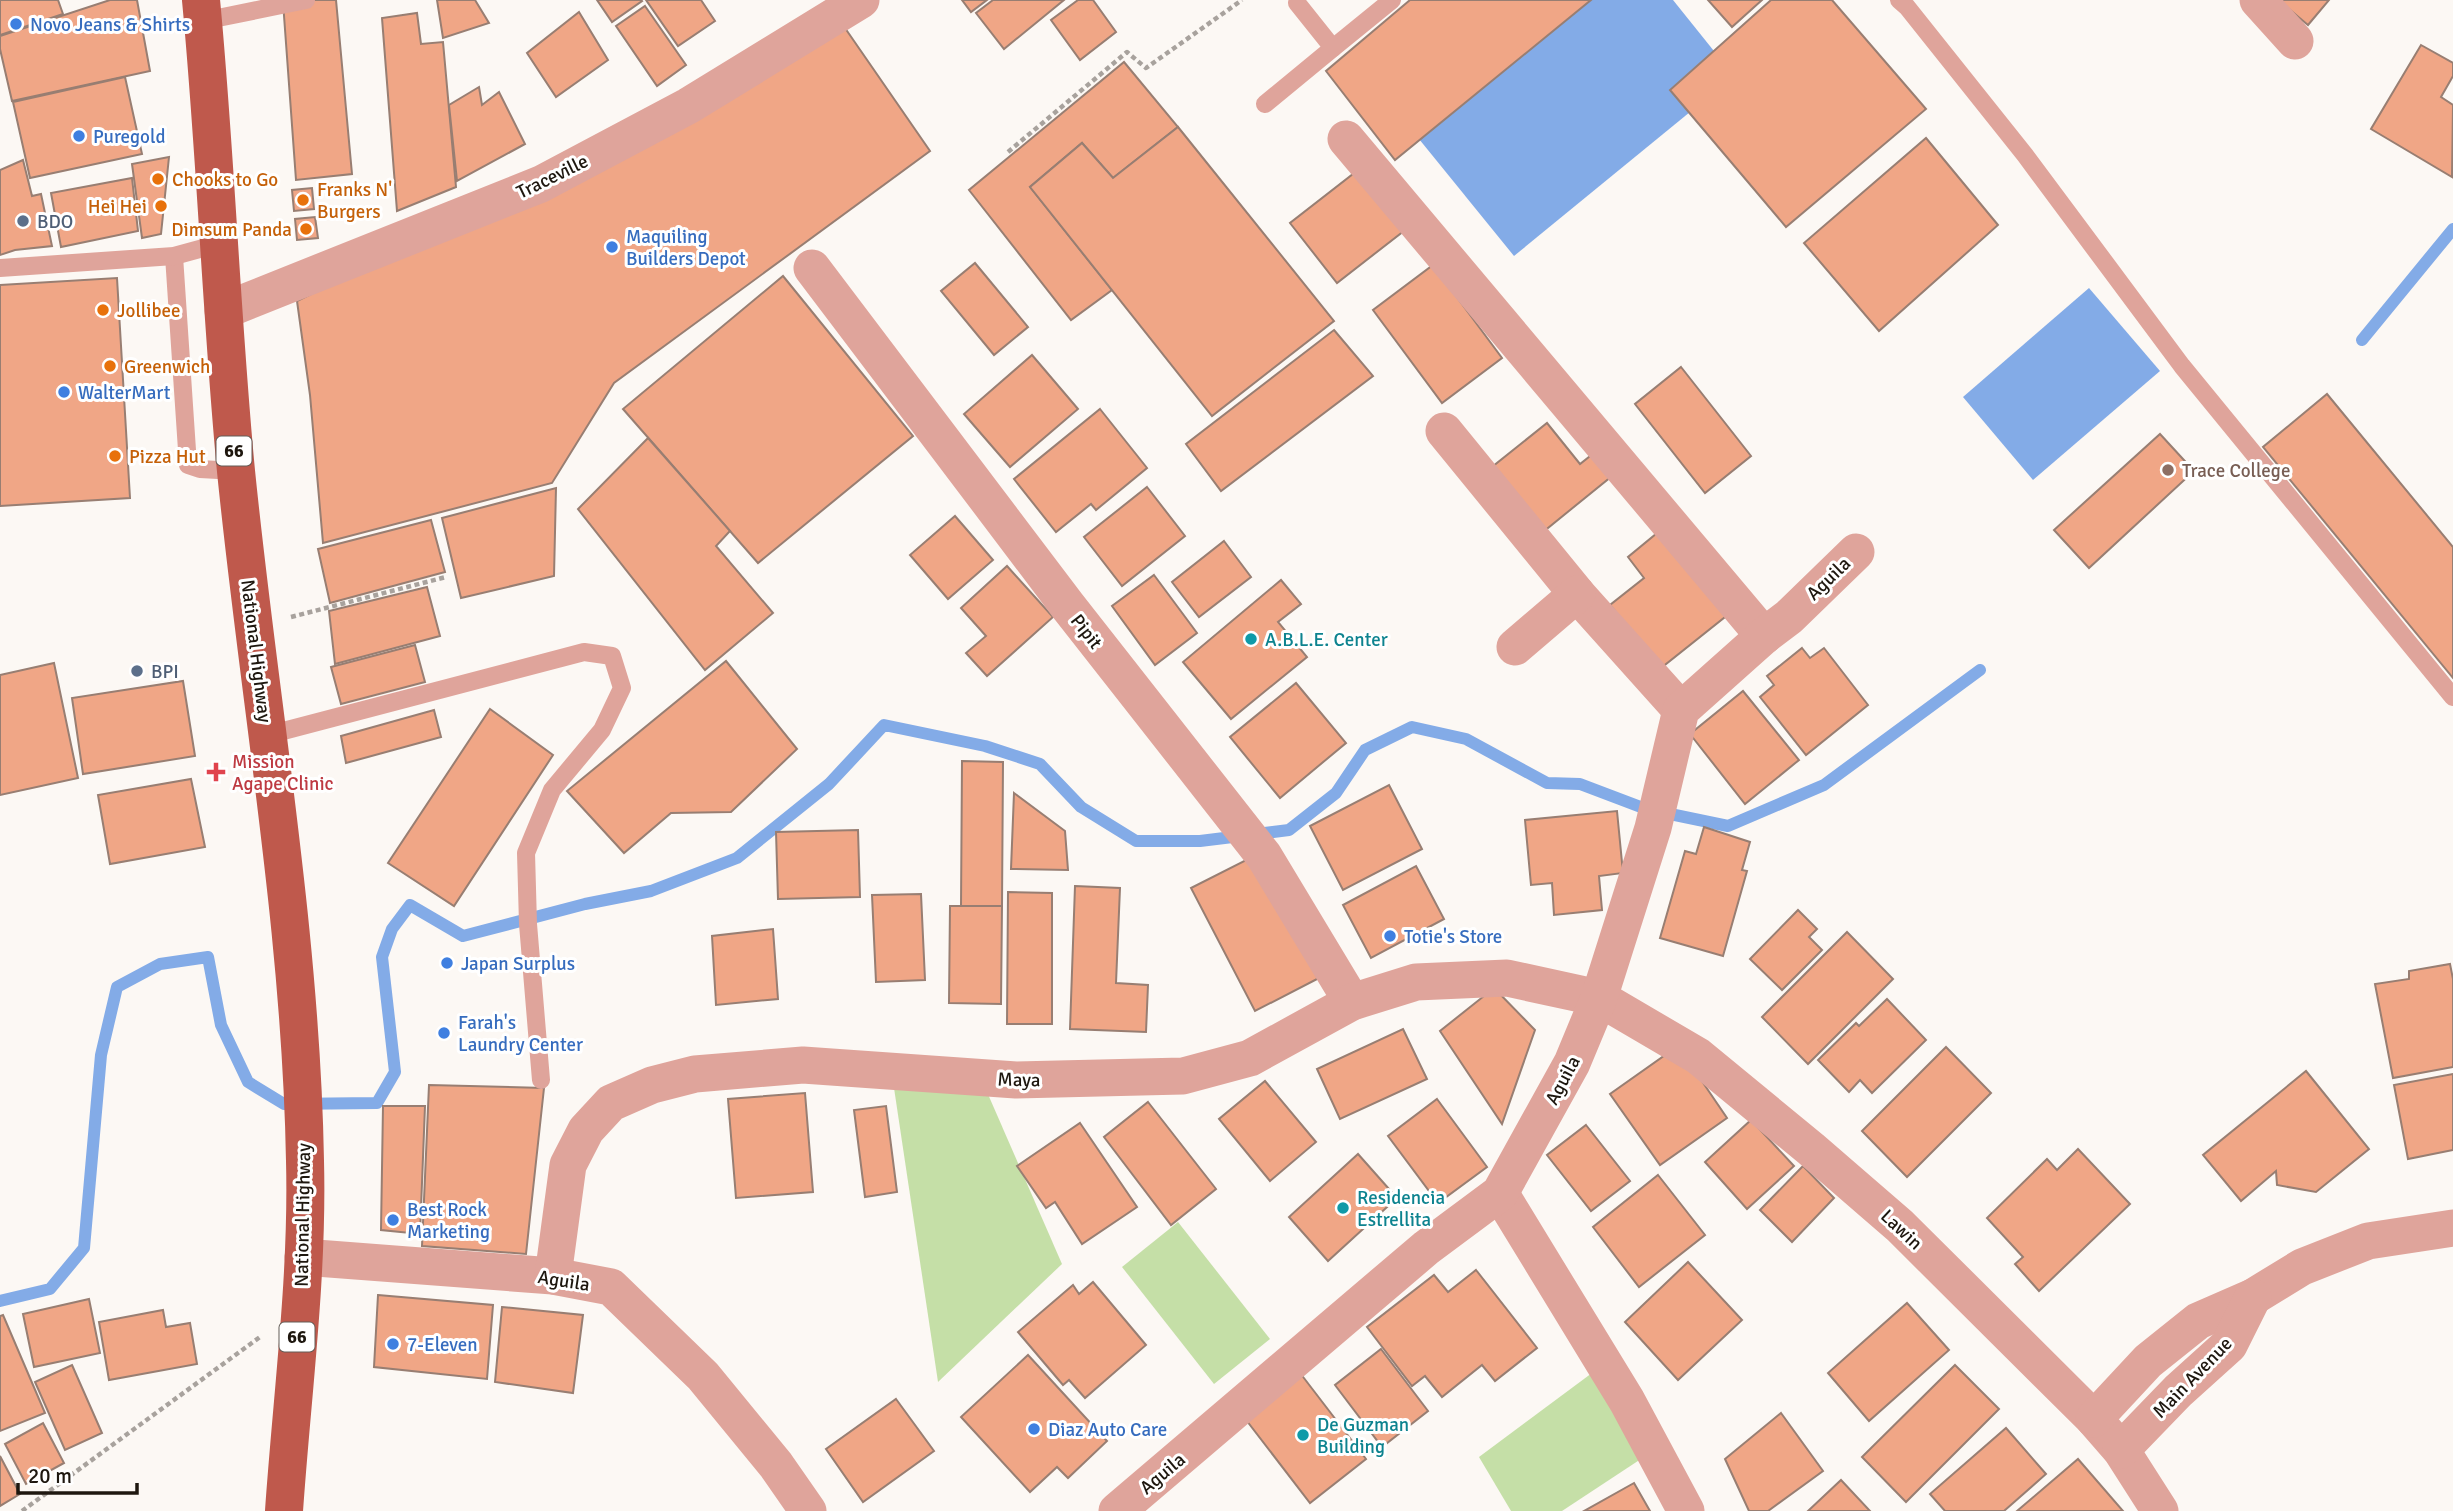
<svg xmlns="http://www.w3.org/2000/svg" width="2453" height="1511" viewBox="0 0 2453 1511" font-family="Signika,sans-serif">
<rect width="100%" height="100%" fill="#fcf8f4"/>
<g fill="#c5dfa7">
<polygon points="894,1088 987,1092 1062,1264 938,1382"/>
<polygon points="1178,1222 1270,1339 1214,1384 1122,1267"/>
<polygon points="1592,1373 1647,1455 1562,1511 1511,1511 1479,1457"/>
</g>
<g fill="#83abe7">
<polygon points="1589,0 1673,0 1734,76 1514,256 1419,139"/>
<polygon points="2089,288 2160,371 2033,480 1963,397"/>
</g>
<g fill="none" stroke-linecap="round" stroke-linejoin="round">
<g stroke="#83abe7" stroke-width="12">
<polyline points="2362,340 2453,229"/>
<polyline points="0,1301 50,1289 84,1248 101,1055 117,987 160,964 208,957 221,1025 248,1082 284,1104 377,1103 395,1072 382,957 392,929 410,905 463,936 585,904 651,891 737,858 829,784 884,725 985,746 1040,764 1081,807 1136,841 1200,841 1289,830 1336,793 1365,750 1412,727 1466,739 1547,783 1580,784 1646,809 1728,826 1824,785 1980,670"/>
</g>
</g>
<g fill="#f0a686" stroke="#987e72" stroke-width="2">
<polygon points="0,0 58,0 63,14 0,35"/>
<polygon points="110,0 137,0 150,71 12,101 0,49 0,36"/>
<polygon points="301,0 336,0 352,174 296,180 283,2"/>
<polygon points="437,0 475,0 489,23 443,38"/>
<polygon points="597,0 641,0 642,1 612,22"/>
<polygon points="646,0 701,0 715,21 678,46"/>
<polygon points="962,0 987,0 971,12"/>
<polygon points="993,0 1064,0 1004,49 976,13"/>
<polygon points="1078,0 1093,0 1116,32 1080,60 1051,20"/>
<polygon points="1410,0 1591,0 1395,160 1326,71"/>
<polygon points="1708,0 1762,0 1732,27"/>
<polygon points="1771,0 1832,0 1926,109 1786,227 1670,90"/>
<polygon points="2278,0 2329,0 2308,25"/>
<polygon points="645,6 686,65 657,86 616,26"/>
<polygon points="579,12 608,60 556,97 527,53"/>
<polygon points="417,13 421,44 443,42 456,187 397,211 382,18"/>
<polygon points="845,28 930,151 614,383 552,483 323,543 310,395 297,301"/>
<polygon points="2421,45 2453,63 2453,76 2441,97 2453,105 2452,177 2371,129"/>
<polygon points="1124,62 1178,127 1113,178 1082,143 1030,187 1112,290 1071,320 969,190"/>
<polygon points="125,77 142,154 30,178 13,102"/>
<polygon points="479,87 482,105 499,92 525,144 457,181 449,105"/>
<polygon points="1178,127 1334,321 1212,416 1030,187 1082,143 1113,178"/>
<polygon points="1926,138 1998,225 1879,331 1804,243"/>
<polygon points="169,157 161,234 142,238 132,164"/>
<polygon points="23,160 32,196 41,194 52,246 15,250 0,255 0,170"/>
<polygon points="1362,167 1409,227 1337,283 1290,223"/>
<polygon points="132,178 138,231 61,247 51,193"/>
<polygon points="312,188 314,209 294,211 292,190"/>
<polygon points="315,217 318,238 297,240 295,219"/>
<polygon points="975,263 1028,327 994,355 941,291"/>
<polygon points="1433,265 1502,358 1442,403 1373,310"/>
<polygon points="783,276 913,436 758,563 623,409"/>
<polygon points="117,278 130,498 0,506 0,285"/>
<polygon points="1334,330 1373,376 1221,491 1186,444"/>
<polygon points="1032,355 1078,409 1010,467 964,414"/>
<polygon points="1681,367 1751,456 1705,493 1635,404"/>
<polygon points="2327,394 2453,547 2453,678 2263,447"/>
<polygon points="1100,409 1147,468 1096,510 1091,504 1056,532 1014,479"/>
<polygon points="1547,423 1580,464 1594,453 1612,476 1543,532 1492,467"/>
<polygon points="2160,434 2194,471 2089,568 2054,530"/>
<polygon points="648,438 730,531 716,546 773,613 705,670 578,509"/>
<polygon points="1147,487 1185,536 1122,586 1084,537"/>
<polygon points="556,488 554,576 461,598 442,518"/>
<polygon points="955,516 993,560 948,599 910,555"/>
<polygon points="431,520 445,572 330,603 318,549"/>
<polygon points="1662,529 1730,613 1661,668 1610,605 1644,578 1628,557"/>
<polygon points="1224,541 1251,577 1199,617 1172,582"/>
<polygon points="1007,566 1053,617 987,676 966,653 986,636 961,608"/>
<polygon points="1154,575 1197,633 1155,665 1112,606"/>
<polygon points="1281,580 1301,604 1278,622 1307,657 1231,719 1183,662"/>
<polygon points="427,587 440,636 335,664 329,611"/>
<polygon points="415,645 425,682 341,704 331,667"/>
<polygon points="1802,648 1810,658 1824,648 1868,705 1806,755 1760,697 1774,685 1767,676"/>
<polygon points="726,661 797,749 731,812 671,813 624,853 567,791"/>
<polygon points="54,663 78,778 0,795 0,675"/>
<polygon points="183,681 195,756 83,774 72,698"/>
<polygon points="1296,683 1346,743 1280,798 1230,737"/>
<polygon points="1743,691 1799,760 1745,804 1690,734"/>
<polygon points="490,709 553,755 454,906 388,863"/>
<polygon points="434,710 441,737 346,763 341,736"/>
<polygon points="962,761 1003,762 1002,906 961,906"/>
<polygon points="191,779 205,847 110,864 98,795"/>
<polygon points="1389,785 1422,849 1343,890 1310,826"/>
<polygon points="1014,793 1065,831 1068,870 1011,869"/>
<polygon points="1617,811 1623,873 1599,876 1602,910 1554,915 1552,883 1531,885 1525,820"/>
<polygon points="1704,827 1750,842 1742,870 1747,871 1723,956 1660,938 1685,851 1696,854"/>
<polygon points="858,830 860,897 778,899 776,832"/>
<polygon points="1256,855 1319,978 1255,1011 1191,888"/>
<polygon points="1416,866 1444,919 1371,958 1343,905"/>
<polygon points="1075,886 1120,888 1116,983 1148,985 1146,1032 1070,1029"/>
<polygon points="1008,892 1052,893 1052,1024 1007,1024"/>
<polygon points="921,894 925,980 876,982 872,895"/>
<polygon points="950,906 1002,906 1001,1004 949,1003"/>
<polygon points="1798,910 1817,929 1809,937 1822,950 1782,990 1750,959"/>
<polygon points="773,929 778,999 716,1005 712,936"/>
<polygon points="1847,932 1893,979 1808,1064 1762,1017"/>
<polygon points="2450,964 2453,979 2453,1067 2393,1078 2375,984 2409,979 2409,971"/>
<polygon points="1494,988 1535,1030 1502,1124 1440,1031"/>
<polygon points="1887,999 1926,1040 1872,1093 1860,1080 1849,1092 1818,1060 1856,1023 1859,1026"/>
<polygon points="1403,1029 1427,1079 1340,1119 1317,1069"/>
<polygon points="1678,1046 1727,1118 1660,1165 1610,1094"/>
<polygon points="1946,1047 1991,1093 1907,1177 1862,1131"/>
<polygon points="2306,1071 2369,1149 2316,1192 2277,1185 2276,1171 2241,1201 2203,1155"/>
<polygon points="2453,1074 2453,1150 2408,1159 2394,1085"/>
<polygon points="1265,1081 1316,1142 1270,1181 1219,1119"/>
<polygon points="429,1085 544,1088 526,1254 422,1246"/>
<polygon points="805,1093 813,1192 736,1198 728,1099"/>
<polygon points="1437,1099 1487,1167 1438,1203 1388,1136"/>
<polygon points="1148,1102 1216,1189 1171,1225 1104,1137"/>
<polygon points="383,1106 425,1106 420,1234 381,1230"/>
<polygon points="886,1106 897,1192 865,1197 854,1110"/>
<polygon points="1751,1120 1794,1166 1747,1209 1705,1162"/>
<polygon points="1080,1123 1137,1207 1082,1244 1055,1202 1046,1208 1017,1166"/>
<polygon points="1586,1125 1630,1181 1591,1211 1547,1155"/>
<polygon points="2078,1149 2130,1204 2039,1291 2015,1264 2023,1257 1987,1218 2047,1159 2057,1170"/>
<polygon points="1358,1154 1397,1198 1328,1261 1289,1217"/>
<polygon points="1803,1166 1834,1198 1792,1242 1760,1210"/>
<polygon points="1658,1175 1705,1235 1639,1287 1593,1227"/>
<polygon points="1688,1262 1742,1320 1678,1380 1625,1322"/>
<polygon points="1476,1270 1537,1348 1495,1381 1482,1365 1442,1397 1425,1376 1412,1386 1367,1327 1434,1275 1448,1292"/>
<polygon points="1093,1282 1146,1345 1085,1398 1069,1380 1063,1385 1018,1332 1073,1285 1079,1294"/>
<polygon points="378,1295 493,1305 487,1379 374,1367"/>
<polygon points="89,1299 100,1353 34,1367 23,1314"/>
<polygon points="1907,1303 1949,1350 1869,1421 1828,1373"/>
<polygon points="502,1307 583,1315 573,1393 495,1382"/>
<polygon points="163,1310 166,1327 190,1323 197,1364 109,1380 99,1322"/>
<polygon points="3,1315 45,1413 0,1431 0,1316"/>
<polygon points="1381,1349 1428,1411 1382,1447 1335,1385"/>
<polygon points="1028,1355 1107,1441 1068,1478 1057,1467 1030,1492 961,1417"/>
<polygon points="72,1365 102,1433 65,1450 35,1382"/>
<polygon points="1955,1365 1999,1409 1906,1502 1862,1457"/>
<polygon points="1297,1369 1366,1459 1310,1503 1240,1412"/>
<polygon points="896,1399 934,1451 863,1502 826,1449"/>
<polygon points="1781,1413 1823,1471 1768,1511 1749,1511 1725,1459"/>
<polygon points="43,1423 64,1463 26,1484 5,1444"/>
<polygon points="2006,1428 2046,1474 2004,1511 1945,1511 1930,1494"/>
<polygon points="0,1456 20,1494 0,1506"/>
<polygon points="2078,1459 2123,1511 2017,1511"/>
<polygon points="1841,1480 1870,1511 1808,1511"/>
<polygon points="1634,1483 1650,1511 1584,1511"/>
</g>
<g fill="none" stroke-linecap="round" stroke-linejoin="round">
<g stroke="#a8a29d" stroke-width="4.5" stroke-dasharray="5 3.5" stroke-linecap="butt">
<polyline points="1008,152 1127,52 1146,68 1242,0"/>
<polyline points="291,617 446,577"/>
<polyline points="22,1511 260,1337"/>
</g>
<g stroke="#dfa49b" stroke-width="18">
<polyline points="1899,0 1907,7 2025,155 2182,366 2453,697"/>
<polyline points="203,21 306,0"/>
<polyline points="1333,48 1392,0"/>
<polyline points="1265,104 1333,48 1297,3"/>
<polyline points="174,256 188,465 200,469 236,471"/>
<polyline points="0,268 174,256 218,244"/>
<polyline points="268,735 584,652 612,656 622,688 602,730 552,790 526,853 528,924 541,1080"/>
</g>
<g stroke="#dfa49b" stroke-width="37">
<polyline points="2258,0 2295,41"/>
<polyline points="1346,139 1764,636"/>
<polyline points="812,268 1067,605 1264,856 1352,1002"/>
<polyline points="223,311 541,184 688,106 861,0"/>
<polyline points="1444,431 1577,594 1681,710"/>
<polyline points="1515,647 1577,594"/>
<polyline points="1500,1193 1627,1401 1686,1511"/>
<polyline points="303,1257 553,1276 611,1287 703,1376 776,1465 808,1511"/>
<polyline points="553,1276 568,1165 586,1130 611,1103 652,1085 695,1074 803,1065 1016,1080 1183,1076 1250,1058 1352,1002 1416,982 1507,978 1599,998 1698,1056 1811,1149 1900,1226 2094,1419 2121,1450 2160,1511"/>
<polyline points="2094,1419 2148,1361 2198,1321 2253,1297 2302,1267 2368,1241 2453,1228"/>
<polyline points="2121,1450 2178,1391 2229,1345 2253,1297"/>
<polyline points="1117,1511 1426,1248 1500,1193 1572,1063 1599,998 1653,828 1681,710 1764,636 1789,617 1856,552"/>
</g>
<path stroke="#bf594c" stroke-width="38" d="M201 0C216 157 221 314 236 471 259 701 301 930 305 1161 308 1277 292 1395 284 1511"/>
</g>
<g fill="#3f7fe0" stroke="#fff" stroke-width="2.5">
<circle cx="16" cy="24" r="7"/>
<circle cx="79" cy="136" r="7"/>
<circle cx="612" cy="247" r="7"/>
<circle cx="64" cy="392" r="7"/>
<circle cx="1390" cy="936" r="7"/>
<circle cx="447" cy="963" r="7"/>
<circle cx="444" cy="1033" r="7"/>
<circle cx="393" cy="1220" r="7"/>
<circle cx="393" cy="1344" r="7"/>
<circle cx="1034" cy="1429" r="7"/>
</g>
<g fill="#e8710a" stroke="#fff" stroke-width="2.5">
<circle cx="158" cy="179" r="7"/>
<circle cx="303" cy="200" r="7"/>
<circle cx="161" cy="206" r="7"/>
<circle cx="306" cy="229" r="7"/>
<circle cx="103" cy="310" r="7"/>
<circle cx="110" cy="366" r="7"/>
<circle cx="115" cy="456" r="7"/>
</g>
<g fill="#5c6f8a" stroke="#fff" stroke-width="2.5">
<circle cx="23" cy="221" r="7"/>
<circle cx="137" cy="671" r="7"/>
</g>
<circle fill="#8d6e63" stroke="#fff" stroke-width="2.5" cx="2168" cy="470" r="7"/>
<g fill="#0f9aa8" stroke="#fff" stroke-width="2.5">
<circle cx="1251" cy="639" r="7"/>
<circle cx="1343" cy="1208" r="7"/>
<circle cx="1303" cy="1435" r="7"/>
</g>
<path fill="#e0444e" stroke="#fff" stroke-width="2.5" d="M212.5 761.5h7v7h7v7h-7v7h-7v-7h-7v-7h7z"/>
<g text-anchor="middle" stroke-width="6" stroke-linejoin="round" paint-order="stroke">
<g fill="#fff" stroke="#625d57" stroke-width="2">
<rect x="216.5" y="436.5" width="35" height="29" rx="5"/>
<rect x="279.5" y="1322.5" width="35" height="29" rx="5"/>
</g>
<g font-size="18" font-weight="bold" fill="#1e170f">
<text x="234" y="457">66</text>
<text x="297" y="1343">66</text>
</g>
<g font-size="19" fill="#366cbe" stroke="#fff" text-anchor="start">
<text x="30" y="31">Novo Jeans &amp; Shirts</text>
<text x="93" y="143">Puregold</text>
<text x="626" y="243">Maquiling<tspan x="626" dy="22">Builders Depot</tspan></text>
<text x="78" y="399">WalterMart</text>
<text x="1404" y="943">Totie's Store</text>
<text x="461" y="970">Japan Surplus</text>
<text x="458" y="1029">Farah's<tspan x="458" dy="22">Laundry Center</tspan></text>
<text x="407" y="1216">Best Rock<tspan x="407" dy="22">Marketing</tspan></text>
<text x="407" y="1351">7-Eleven</text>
<text x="1048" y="1436">Diaz Auto Care</text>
</g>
<g font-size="19" fill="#1e170f" stroke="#fff">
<text transform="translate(552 176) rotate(-26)" y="7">Traceville</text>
<text transform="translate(1828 578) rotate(-44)" y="7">Aguila</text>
<text transform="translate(1087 631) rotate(52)" y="7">Pipit</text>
<text transform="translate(257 651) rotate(83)" y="7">National Highway</text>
<text transform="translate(1019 1079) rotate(1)" y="7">Maya</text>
<text transform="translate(1562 1080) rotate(-62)" y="7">Aguila</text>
<text transform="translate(302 1215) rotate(-89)" y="7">National Highway</text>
<text transform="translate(1902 1229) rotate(43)" y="7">Lawin</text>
<text transform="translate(564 1280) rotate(9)" y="7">Aguila</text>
<text transform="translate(2192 1377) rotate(-46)" y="7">Main Avenue</text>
<text transform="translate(1162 1473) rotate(-40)" y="7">Aguila</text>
</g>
<g font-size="19" fill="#c56008" stroke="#fff" text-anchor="start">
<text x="172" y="186">Chooks to Go</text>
<text x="317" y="196">Franks N'<tspan x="317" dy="22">Burgers</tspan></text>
<text x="147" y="213" text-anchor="end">Hei Hei</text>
<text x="292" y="236" text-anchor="end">Dimsum Panda</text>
<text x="117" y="317">Jollibee</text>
<text x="124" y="373">Greenwich</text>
<text x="129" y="463">Pizza Hut</text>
</g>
<g font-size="19" fill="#4e5e75" stroke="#fff" text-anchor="start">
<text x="37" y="228">BDO</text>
<text x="151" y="678">BPI</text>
</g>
<g font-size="19" fill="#785e54" stroke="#fff" text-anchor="start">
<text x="2182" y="477">Trace College</text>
</g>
<g font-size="19" fill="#0d838f" stroke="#fff" text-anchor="start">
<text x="1265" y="646">A.B.L.E. Center</text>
<text x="1357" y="1204">Residencia<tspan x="1357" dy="22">Estrellita</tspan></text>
<text x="1317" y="1431">De Guzman<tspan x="1317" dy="22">Building</tspan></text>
</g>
<g font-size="19" fill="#be3a42" stroke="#fff" text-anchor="start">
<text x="232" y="768">Mission<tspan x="232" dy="22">Agape Clinic</tspan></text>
</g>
</g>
<path d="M18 1483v10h119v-10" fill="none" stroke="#1e170f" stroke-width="3.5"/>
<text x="28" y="1483" font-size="21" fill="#1e170f" stroke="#ffffff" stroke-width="5" paint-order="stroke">20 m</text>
</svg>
